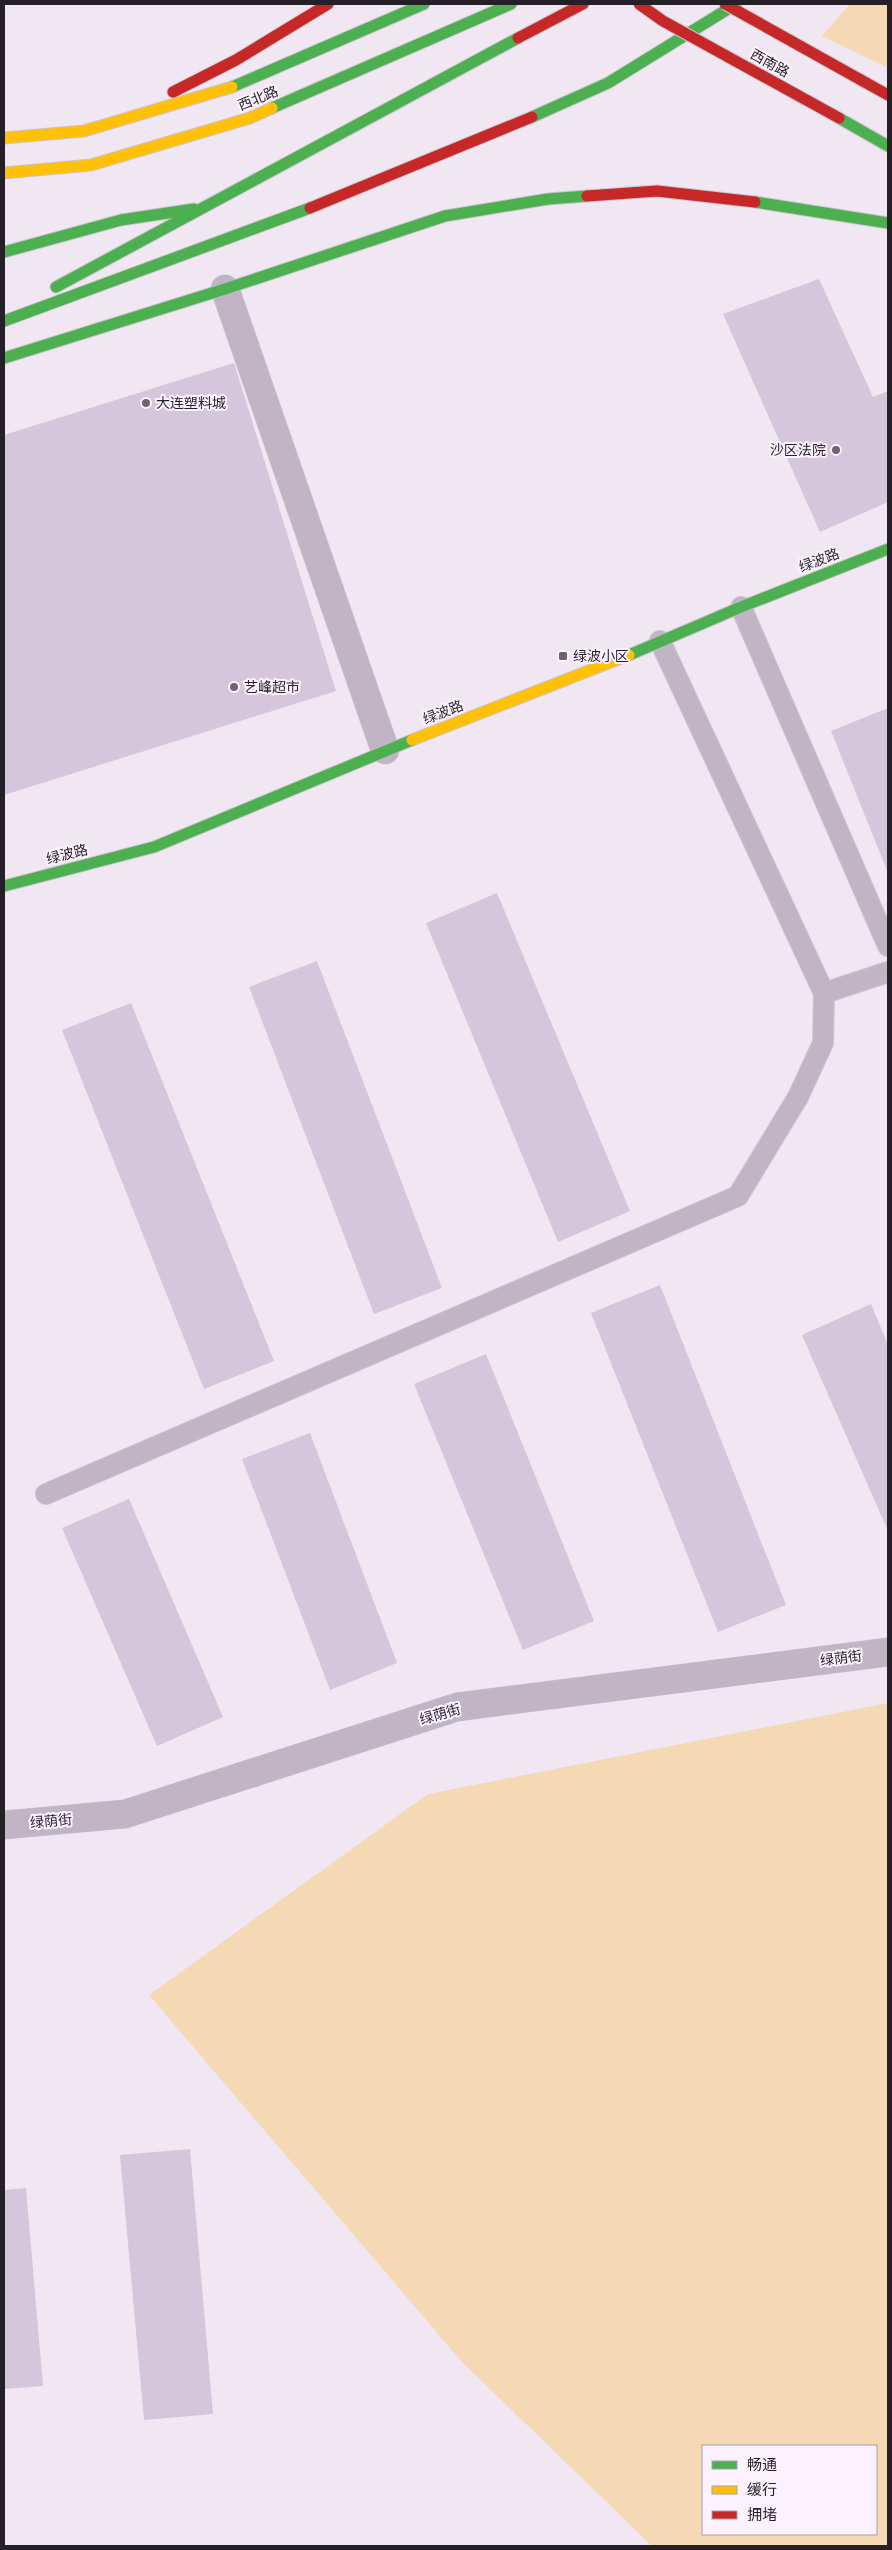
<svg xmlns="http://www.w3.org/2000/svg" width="892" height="2550" viewBox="0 0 892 2550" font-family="'Libre Baskerville','Noto Sans SC',serif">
<rect width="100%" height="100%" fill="#f0e7f3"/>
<g fill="#f5d8b4" fill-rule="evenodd">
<polygon points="850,4 888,4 888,68 822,36"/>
<path d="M888 1703V2546H652L462 2362 149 1995 428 1794ZM703 2446H876V2534H703Z"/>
</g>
<g fill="#d6c6db">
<polygon points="819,279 873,397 888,391 888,502 820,532 723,314"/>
<polygon points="234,363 336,691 4,795 4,435"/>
<polygon points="888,708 888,873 831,731"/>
<polygon points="497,893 630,1211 558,1242 426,923"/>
<polygon points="317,961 442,1288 374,1314 249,987"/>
<polygon points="131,1003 274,1361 204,1389 62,1030"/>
<polygon points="660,1285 786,1605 718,1632 591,1313"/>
<polygon points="871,1304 888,1345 888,1531 802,1335"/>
<polygon points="486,1354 594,1621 523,1650 414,1384"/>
<polygon points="310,1433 397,1663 330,1690 242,1459"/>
<polygon points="129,1499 223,1717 157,1746 62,1528"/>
<polygon points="190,2149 213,2414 144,2420 120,2155"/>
<polygon points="26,2188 43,2386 4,2389 4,2190"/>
</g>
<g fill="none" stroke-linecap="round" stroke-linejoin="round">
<g stroke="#cbc4cd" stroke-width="22">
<g id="lane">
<polyline points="741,607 888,946"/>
<polyline points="660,641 824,993 888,972"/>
<polyline points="46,1494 738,1196 798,1097 823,1043 824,993"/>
</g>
</g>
<g stroke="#cbc4cd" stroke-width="29">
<g id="street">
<polyline points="225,289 385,750"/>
<polyline points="4,1825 125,1814 457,1707 888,1652"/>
</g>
</g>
<g stroke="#cbc4cd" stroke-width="13">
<g id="fast">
<polyline points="232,87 424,4"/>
<polyline points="272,108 511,4"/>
<polyline points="532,117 608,83 736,4"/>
<polyline points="839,118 888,146"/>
<polyline points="755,202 888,223"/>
<polyline points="4,252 121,220 194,209"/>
<polyline points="56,287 518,38"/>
<polyline points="4,321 310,208"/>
<polyline points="4,358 225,289 445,216 548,199 587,196"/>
<polyline points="629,655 741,607 888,549"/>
<polyline points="4,886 154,847 412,740"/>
</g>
</g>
<g stroke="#cbc4cd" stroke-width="13">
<g id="slow">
<polyline points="4,138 84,131 232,87"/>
<polyline points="4,173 91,165 250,118 272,108"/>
<polyline points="412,740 629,655"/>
</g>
</g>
<g stroke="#cbc4cd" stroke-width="13">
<g id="jam">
<polyline points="518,38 583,4"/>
<polyline points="861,80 888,95"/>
<polyline points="173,92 236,60 328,4"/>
<polyline points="587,196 657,191 755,202"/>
<polyline points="310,208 532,117"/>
</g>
</g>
<use href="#lane" stroke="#c1b5c5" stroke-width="20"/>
<use href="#street" stroke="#c1b5c5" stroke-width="28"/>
<use href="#fast" stroke="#4caf50" stroke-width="11"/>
<use href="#slow" stroke="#ffc107" stroke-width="11"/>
<use href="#jam" stroke="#c62828" stroke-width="11"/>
<g stroke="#cbc4cd" stroke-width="13" stroke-linecap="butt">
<g id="jam-bridge">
<polyline points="639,4 663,21 839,118"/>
<polyline points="725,4 861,80"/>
</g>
</g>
<use href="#jam-bridge" stroke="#c62828" stroke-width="11"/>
</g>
<g fill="#6c656e" stroke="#fcf2ff" stroke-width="2">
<circle cx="146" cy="403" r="5"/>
<circle cx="836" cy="450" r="5"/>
<rect x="558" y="651" width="10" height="10" rx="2.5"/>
<circle cx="234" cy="687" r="5"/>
</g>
<g text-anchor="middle" stroke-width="4" stroke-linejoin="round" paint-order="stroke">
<g font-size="14" fill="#251f27" stroke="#fcf2ff">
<text transform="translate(770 63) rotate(29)" y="5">西南路</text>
<text transform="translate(258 98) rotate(-22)" y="5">西北路</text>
<text transform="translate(819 560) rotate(-21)" y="5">绿波路</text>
<text transform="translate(443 712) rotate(-21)" y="5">绿波路</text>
<text transform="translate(67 854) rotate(-14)" y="5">绿波路</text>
<text transform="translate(841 1658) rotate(-7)" y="5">绿荫街</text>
<text transform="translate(440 1714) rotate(-16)" y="5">绿荫街</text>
<text transform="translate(51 1821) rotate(-5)" y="5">绿荫街</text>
</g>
<g font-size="14" fill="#251f27" stroke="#fcf2ff" text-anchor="start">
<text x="156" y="408">大连塑料城</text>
<text x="826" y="455" text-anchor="end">沙区法院</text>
<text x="573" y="661">绿波小区</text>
<text x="244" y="692">艺峰超市</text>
</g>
</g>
<rect width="892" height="2550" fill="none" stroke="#251f27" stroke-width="10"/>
<rect x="702" y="2445" width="175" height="90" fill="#fcf2ff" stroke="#a69ea9"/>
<rect x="712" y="2461" width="25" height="8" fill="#4caf50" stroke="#a69ea9"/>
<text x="747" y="2470" font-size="15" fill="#251f27">畅通</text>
<rect x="712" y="2486" width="25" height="8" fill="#ffc107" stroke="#a69ea9"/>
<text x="747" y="2495" font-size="15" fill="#251f27">缓行</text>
<rect x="712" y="2511" width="25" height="8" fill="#c62828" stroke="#a69ea9"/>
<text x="747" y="2520" font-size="15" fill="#251f27">拥堵</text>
</svg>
